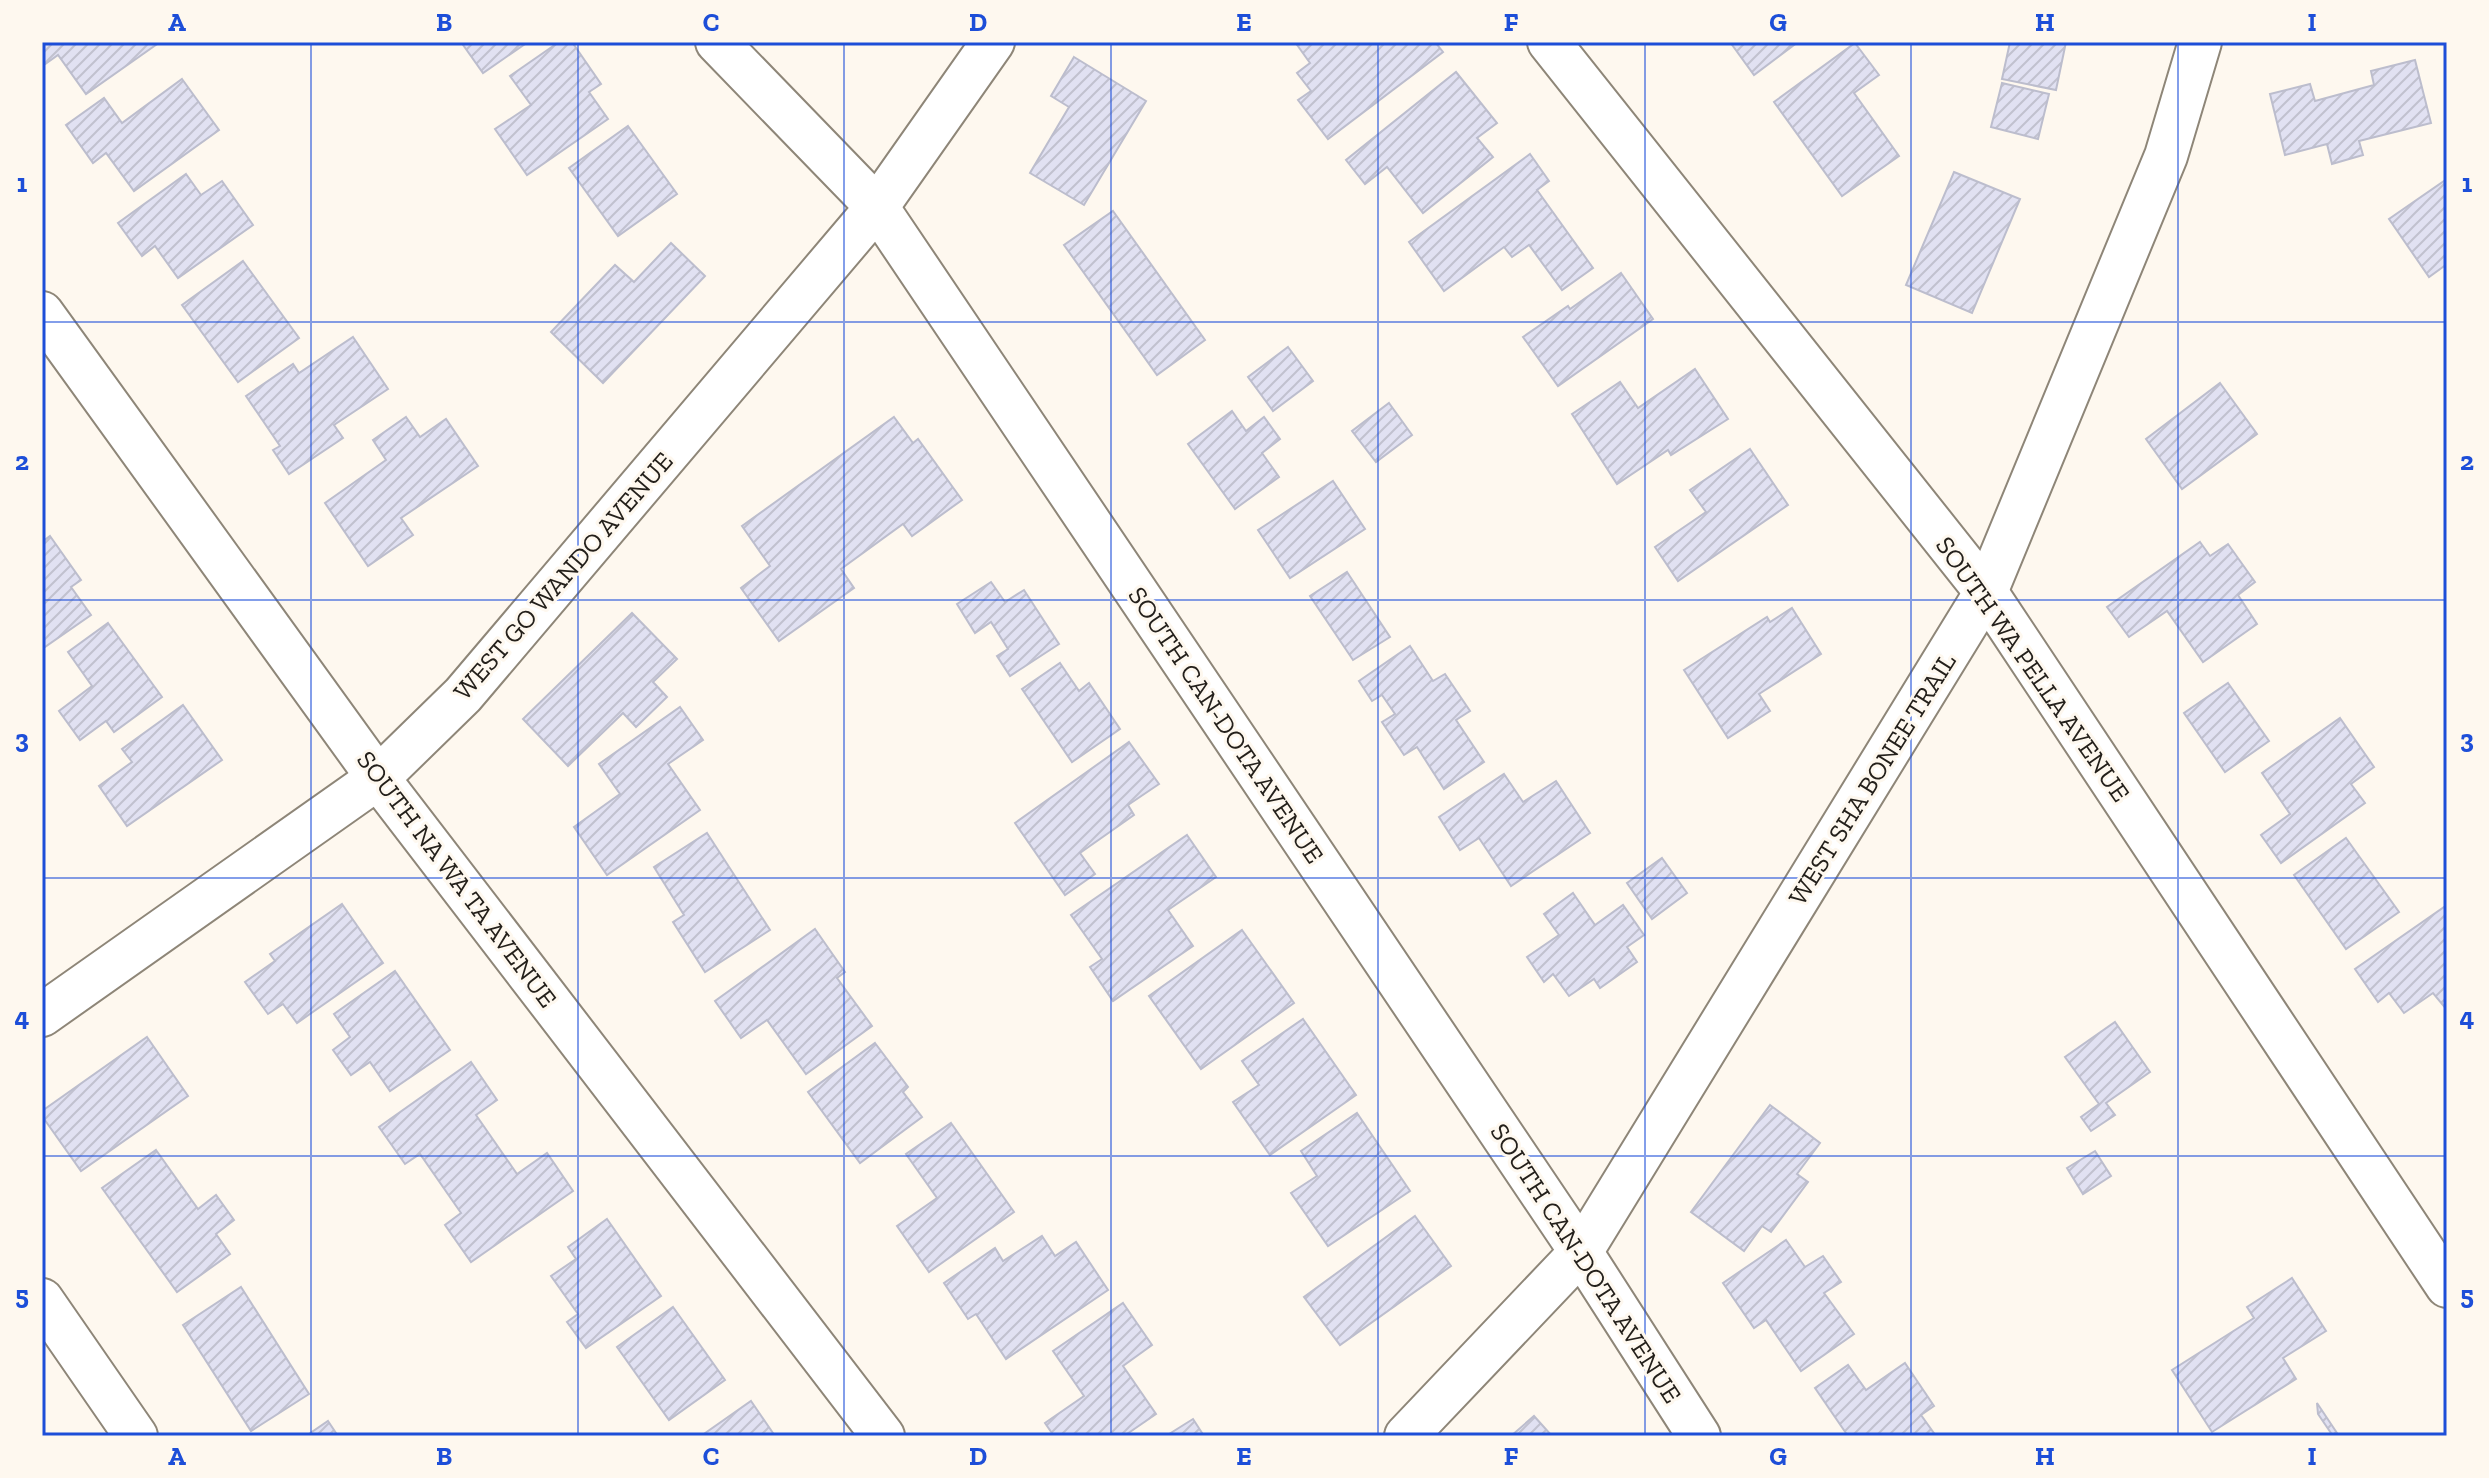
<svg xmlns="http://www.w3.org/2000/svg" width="2489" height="1478" viewBox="0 0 2489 1478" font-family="'Zilla Slab',serif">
<defs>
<pattern id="building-hatch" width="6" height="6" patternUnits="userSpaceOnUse" patternTransform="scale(2)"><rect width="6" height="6" fill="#e1e1f2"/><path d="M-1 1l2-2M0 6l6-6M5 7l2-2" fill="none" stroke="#c1c1cf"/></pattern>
</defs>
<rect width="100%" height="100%" fill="#fef8ef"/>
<g fill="url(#building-hatch)" stroke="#bcbdcd" stroke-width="2">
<polygon points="42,42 160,42 86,94 58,55 44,65"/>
<polygon points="461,42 528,42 483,73"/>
<polygon points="559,42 572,42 601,84 589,92 608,119 527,175 495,129 531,105 510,76"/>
<polygon points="1295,42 1435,42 1443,52 1328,139 1298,100 1311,91 1297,73 1310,63"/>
<polygon points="1730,42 1798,42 1754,75"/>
<polygon points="2010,42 2066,42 2056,90 2002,79"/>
<polygon points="1855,43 1879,75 1854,93 1899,156 1842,196 1774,102"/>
<polygon points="1074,57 1146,101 1084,205 1030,173 1069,107 1051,96"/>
<polygon points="2415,60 2431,123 2359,141 2363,155 2332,164 2327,144 2285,155 2270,94 2310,84 2315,101 2374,85 2371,71"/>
<polygon points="1456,72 1497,123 1477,138 1493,157 1423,213 1387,167 1365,184 1346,160"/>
<polygon points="182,79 219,130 134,191 106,153 93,163 66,125 104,98 122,123"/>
<polygon points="2002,83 2049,94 2038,139 1991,127"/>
<polygon points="628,126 677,194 618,236 569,168"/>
<polygon points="1530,154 1549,181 1537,190 1593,268 1562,290 1529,245 1512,257 1504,247 1444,291 1409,242"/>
<polygon points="1954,172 2020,199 1972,313 1906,285"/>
<polygon points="186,174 201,195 222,181 253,225 178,278 155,246 142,256 118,223"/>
<polygon points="2447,179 2447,264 2429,277 2389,219"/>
<polygon points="1113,211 1205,340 1157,375 1064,245"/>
<polygon points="671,243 705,276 603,383 551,332 615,265 634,282"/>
<polygon points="243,261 299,338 238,382 182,305"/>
<polygon points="1621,273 1653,319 1558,386 1523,337 1568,306 1570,309"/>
<polygon points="353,337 388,389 334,425 343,438 289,474 273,450 280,446 246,396 293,364 299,373"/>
<polygon points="1288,347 1313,381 1273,411 1248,377"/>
<polygon points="1695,369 1728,419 1671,455 1668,450 1617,484 1572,414 1620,382 1638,408"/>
<polygon points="2220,383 2257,434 2182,489 2146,439"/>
<polygon points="1389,403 1412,435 1376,462 1352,431"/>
<polygon points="1232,411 1246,431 1264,417 1280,439 1262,453 1279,477 1235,509 1188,444"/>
<polygon points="406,417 420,437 446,419 478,466 401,518 413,535 368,566 325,503 386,460 373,440"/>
<polygon points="894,417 913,443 918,439 962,500 912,536 903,524 841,569 854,588 779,641 741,588 770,566 742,526"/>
<polygon points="1750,449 1788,505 1678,581 1655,547 1706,512 1690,490"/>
<polygon points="1333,481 1365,529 1290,578 1258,530"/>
<polygon points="50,536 81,580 71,587 91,615 42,649 42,542"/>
<polygon points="2200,542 2210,556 2228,544 2255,582 2238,595 2257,624 2203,662 2167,611 2129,637 2107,607"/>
<polygon points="1347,572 1390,637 1353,660 1310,596"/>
<polygon points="991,582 1005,602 1024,590 1059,644 1010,676 997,656 1008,649 991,622 975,633 957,604"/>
<polygon points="1792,608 1821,654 1759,694 1770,711 1728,738 1684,670 1767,617 1770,622"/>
<polygon points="632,613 677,659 653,682 667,697 636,727 623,713 568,766 523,719"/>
<polygon points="108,623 162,697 114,732 106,721 80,740 59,711 92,686 68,652"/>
<polygon points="1410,646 1433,681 1445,674 1470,711 1456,720 1484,762 1444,789 1417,747 1404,755 1382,722 1395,714 1382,695 1372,701 1359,681"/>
<polygon points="1060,663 1079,691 1089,683 1120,729 1072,762 1022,689"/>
<polygon points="2228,683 2269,741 2225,772 2184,713"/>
<polygon points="183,705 222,760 127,826 99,786 132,762 122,749"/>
<polygon points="680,707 703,740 668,764 700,810 607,875 574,827 620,794 599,764"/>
<polygon points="2340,718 2374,767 2351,784 2365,803 2281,863 2261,835 2290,814 2262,773"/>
<polygon points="1129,742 1159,784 1128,805 1134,815 1080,853 1095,874 1065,895 1015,823"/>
<polygon points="1504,774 1523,802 1556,781 1590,833 1511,886 1479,838 1460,850 1439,817"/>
<polygon points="707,833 770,930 705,972 673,922 684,915 654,867"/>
<polygon points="1187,835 1216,877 1168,910 1193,946 1113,1001 1090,967 1102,959 1071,915"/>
<polygon points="2346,838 2399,912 2346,949 2294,875"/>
<polygon points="1662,858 1687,893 1652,919 1627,883"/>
<polygon points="1573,893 1595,925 1623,905 1644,935 1627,947 1637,962 1600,988 1594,979 1569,996 1553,974 1544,982 1527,957 1559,935 1544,914"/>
<polygon points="342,904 383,963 297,1023 283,1004 268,1014 245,982 275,961 270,954"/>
<polygon points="2447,905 2447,1010 2433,993 2404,1013 2389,993 2378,1002 2355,969"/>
<polygon points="815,929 845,972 837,978 872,1026 806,1074 767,1020 741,1038 715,1001"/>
<polygon points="1242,930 1294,1003 1201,1069 1149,996"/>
<polygon points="395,971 450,1050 390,1091 370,1062 351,1075 333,1050 350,1037 334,1014"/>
<polygon points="1303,1019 1356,1095 1270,1155 1233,1102 1259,1085 1242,1061"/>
<polygon points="2115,1022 2150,1072 2106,1103 2115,1115 2091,1131 2081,1117 2099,1104 2065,1057"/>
<polygon points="147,1037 188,1096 81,1171 42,1116 42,1111"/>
<polygon points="875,1043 908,1087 903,1092 922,1117 860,1163 808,1092"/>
<polygon points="471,1062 497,1100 476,1115 517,1174 547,1153 573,1191 471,1262 445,1225 461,1213 420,1154 405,1164 379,1127"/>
<polygon points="1770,1105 1820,1143 1797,1174 1808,1182 1771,1232 1762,1226 1744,1251 1691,1212"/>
<polygon points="1357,1113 1410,1191 1328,1246 1291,1193 1317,1176 1301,1151"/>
<polygon points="951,1123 1014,1212 929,1272 897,1226 937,1198 906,1154"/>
<polygon points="156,1150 198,1209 216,1195 234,1220 216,1234 230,1254 177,1292 102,1188"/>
<polygon points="2095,1151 2111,1176 2083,1194 2067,1168"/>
<polygon points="1415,1216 1451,1266 1340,1345 1304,1297"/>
<polygon points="607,1219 661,1296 586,1348 567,1322 578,1314 551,1276 576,1259 568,1247"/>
<polygon points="1042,1236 1055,1256 1076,1242 1108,1290 1006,1359 976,1314 968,1319 944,1283 995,1248 1003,1261"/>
<polygon points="1786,1240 1805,1267 1823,1256 1841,1282 1824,1293 1854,1334 1801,1371 1766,1320 1754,1328 1723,1283"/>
<polygon points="2292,1278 2326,1331 2283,1358 2296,1379 2212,1432 2172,1370 2254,1318 2247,1307"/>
<polygon points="241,1287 309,1394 251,1431 183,1325"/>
<polygon points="1123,1303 1152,1345 1123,1366 1156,1414 1124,1436 1054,1436 1045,1423 1084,1396 1053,1351"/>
<polygon points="673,1307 725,1380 669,1420 617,1347"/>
<polygon points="1905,1363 1934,1406 1921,1415 1936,1436 1848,1436 1815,1388 1848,1365 1866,1390"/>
<polygon points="751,1401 775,1436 701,1436"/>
<polygon points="2317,1403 2339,1436 2357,1434 2358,1436 2333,1436 2318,1414"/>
<polygon points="1534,1416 1552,1436 1511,1436"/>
<polygon points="1193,1419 1204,1436 1166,1436"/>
<polygon points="328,1421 338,1436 306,1436"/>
</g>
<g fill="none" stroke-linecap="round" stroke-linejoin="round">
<g stroke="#8e8678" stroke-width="46">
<g id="minor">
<polyline points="717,42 877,207 1581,1252 1699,1436"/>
<polyline points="1549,42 1986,592 2447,1286"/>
<polyline points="42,313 378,778 883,1436"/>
<polyline points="42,1015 378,778 463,695 877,207 993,42"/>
<polyline points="42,1300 136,1436"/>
<polyline points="1406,1436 1581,1252 1986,592 2166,156 2200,42"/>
</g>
</g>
<use href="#minor" stroke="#fff" stroke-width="42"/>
</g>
<path fill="none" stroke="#1d4ed8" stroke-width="2" stroke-opacity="0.55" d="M311 42V1436M578 42V1436M844 42V1436M1111 42V1436M1378 42V1436M1645 42V1436M1911 42V1436M2178 42V1436M42 322H2447M42 600H2447M42 878H2447M42 1156H2447"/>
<g text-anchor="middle" stroke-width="6" stroke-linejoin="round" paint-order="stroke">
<g font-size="26" fill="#24201b" stroke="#fef8ef">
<text transform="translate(563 576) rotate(-49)" y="9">WEST GO WANDO AVENUE</text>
<text transform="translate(2033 669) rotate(55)" y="9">SOUTH WA PELLA AVENUE</text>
<text transform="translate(1226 725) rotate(56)" y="9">SOUTH CAN-DOTA AVENUE</text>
<text transform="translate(1872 779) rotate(-58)" y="9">WEST SHA BONEE TRAIL</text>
<text transform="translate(457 879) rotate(53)" y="9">SOUTH NA WA TA AVENUE</text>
<text transform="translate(1586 1263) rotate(57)" y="9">SOUTH CAN-DOTA AVENUE</text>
</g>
</g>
<rect width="2489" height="1478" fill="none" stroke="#fef8ef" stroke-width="88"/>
<rect x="44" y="44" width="2401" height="1390" fill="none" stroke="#1d4ed8" stroke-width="3"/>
<g font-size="26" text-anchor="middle" font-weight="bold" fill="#1d4ed8">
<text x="177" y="31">A</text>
<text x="444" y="31">B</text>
<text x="711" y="31">C</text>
<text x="978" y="31">D</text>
<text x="1244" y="31">E</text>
<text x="1511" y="31">F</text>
<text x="1778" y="31">G</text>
<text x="2045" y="31">H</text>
<text x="2312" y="31">I</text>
<text x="22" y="192">1</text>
<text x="2467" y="192">1</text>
<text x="22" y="470">2</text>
<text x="2467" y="470">2</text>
<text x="22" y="748">3</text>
<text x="2467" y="748">3</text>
<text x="22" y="1026">4</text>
<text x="2467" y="1026">4</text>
<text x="22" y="1304">5</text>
<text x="2467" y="1304">5</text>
<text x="177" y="1465">A</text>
<text x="444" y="1465">B</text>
<text x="711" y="1465">C</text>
<text x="978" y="1465">D</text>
<text x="1244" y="1465">E</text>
<text x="1511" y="1465">F</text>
<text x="1778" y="1465">G</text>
<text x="2045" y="1465">H</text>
<text x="2312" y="1465">I</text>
</g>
</svg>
